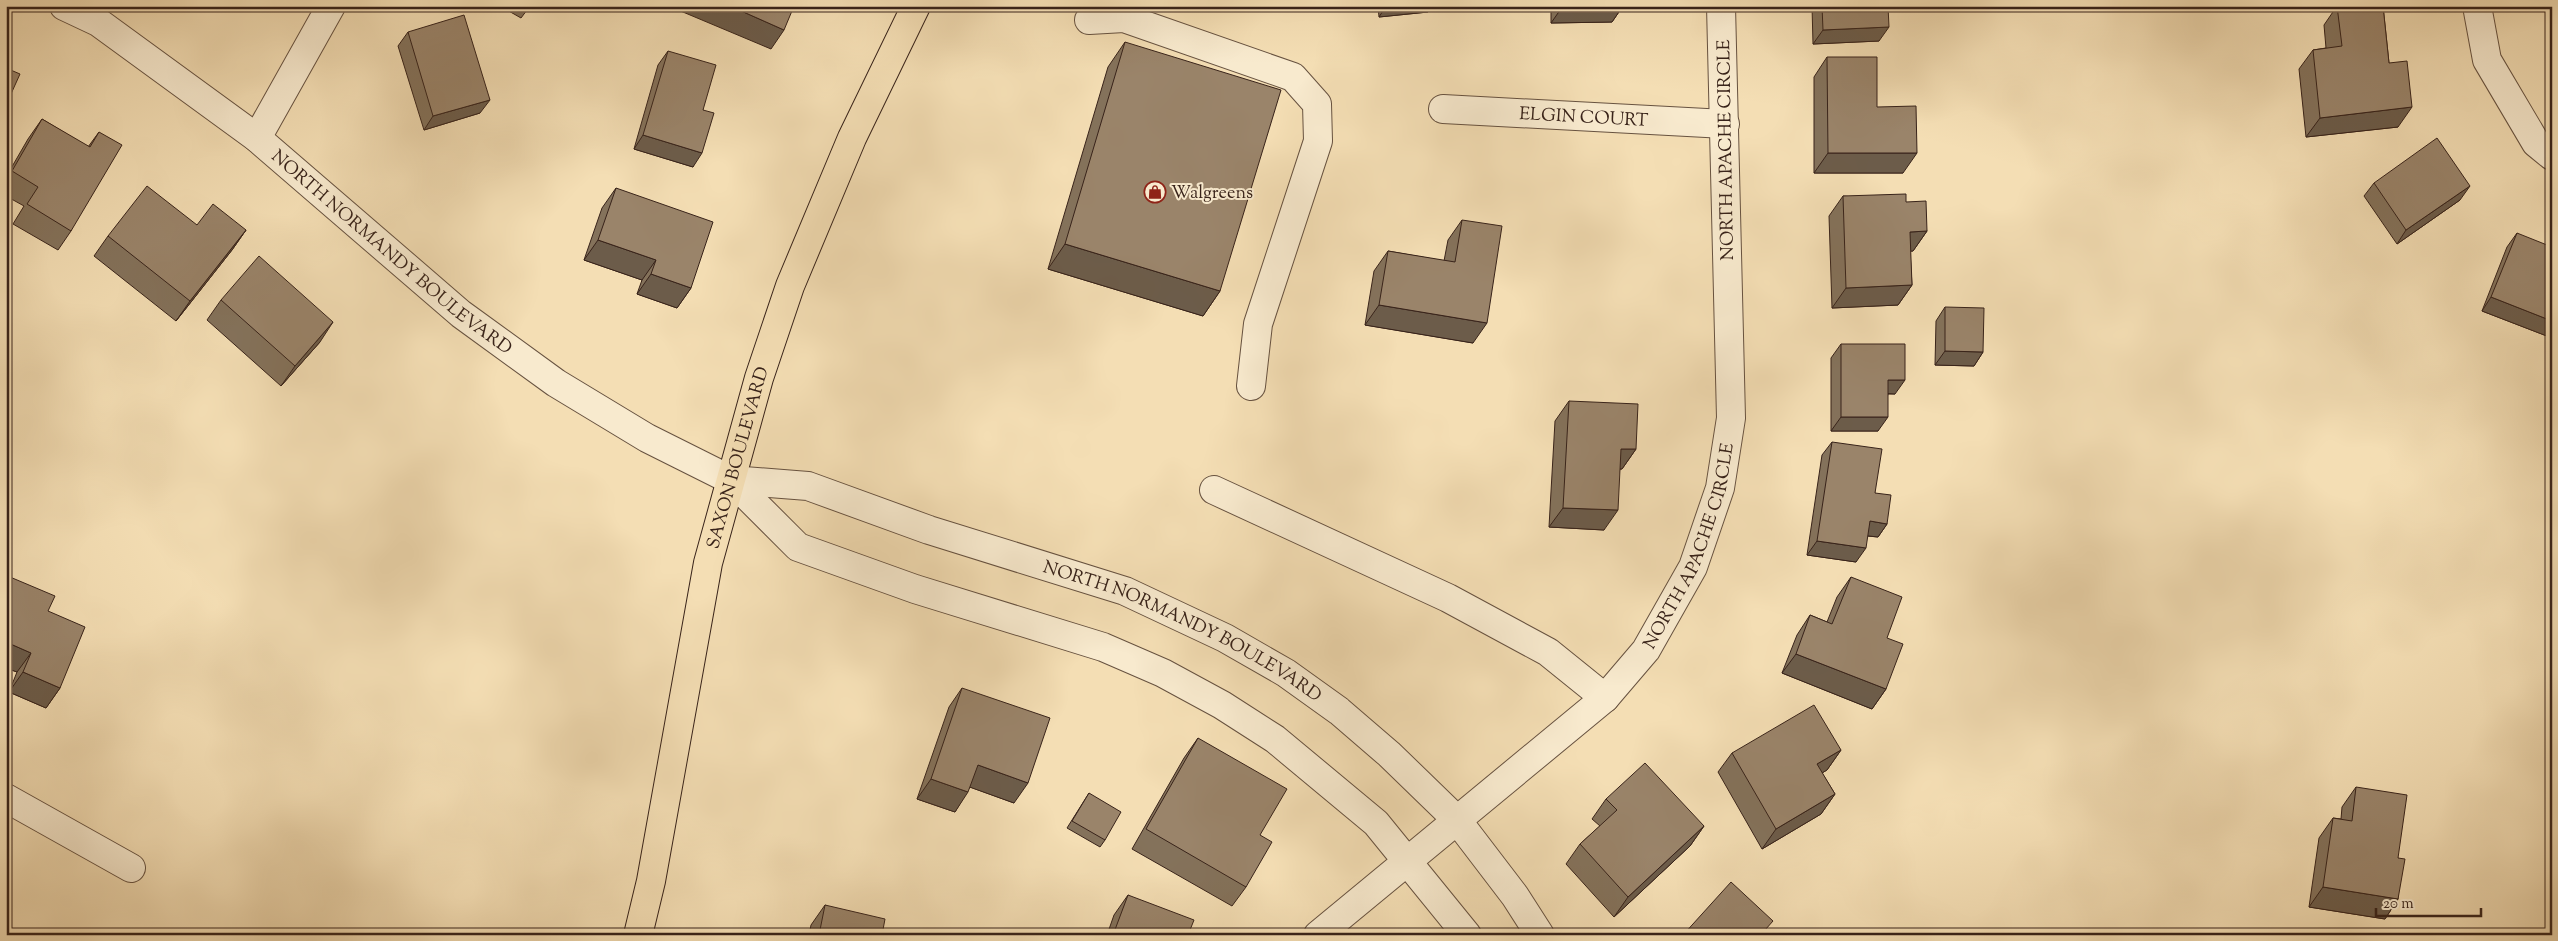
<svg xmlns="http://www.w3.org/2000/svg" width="2558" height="941" viewBox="0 0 2558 941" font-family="'Sorts Mill Goudy',serif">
<rect width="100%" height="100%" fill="#f4deb4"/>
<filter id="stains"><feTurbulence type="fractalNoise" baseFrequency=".004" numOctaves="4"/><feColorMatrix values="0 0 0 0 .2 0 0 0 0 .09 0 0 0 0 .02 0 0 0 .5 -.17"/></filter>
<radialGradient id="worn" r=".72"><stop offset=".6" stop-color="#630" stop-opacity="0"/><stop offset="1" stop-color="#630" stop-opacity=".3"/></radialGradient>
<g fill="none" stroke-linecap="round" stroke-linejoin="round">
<g stroke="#675240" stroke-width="30">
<g id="minor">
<path id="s1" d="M64 6 98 22 257 138 461 314 556 383 647 438 731 480 798 547 915 589 1103 647 1163 673 1222 705 1275 739 1376 823 1467 935"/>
<polyline points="2477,6 2487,60 2536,143 2552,156"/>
<polyline points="1089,20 1124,18 1293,77 1317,104 1318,141 1258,324 1251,386"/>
<path id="s2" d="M1443 109 1725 124"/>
<polyline points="257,138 331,6"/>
<path id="s3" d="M731 480 808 486 929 530 1125 591 1225 638 1286 673 1339 711 1389 754 1457 820 1515 896 1540 935"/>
<polyline points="1214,490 1448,598 1548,652 1605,698"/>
<polyline points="6,798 131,868"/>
<path id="s4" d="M1318 935 1605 698 1646 650 1693 567 1720 488 1731 418 1721 6"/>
</g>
</g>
<g stroke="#38231a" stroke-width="30">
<g id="major">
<path id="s5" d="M638 935 651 881 708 563 759 378 790 286 852 138 916 6"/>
</g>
</g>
<use href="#minor" stroke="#f8eace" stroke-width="28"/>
<use href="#major" stroke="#f4deb4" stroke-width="28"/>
</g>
<g fill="#84725b" stroke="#38231a">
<polygon points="500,6 530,6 521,18"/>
<polygon points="1378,6 1432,6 1428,12 1379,17"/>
<polygon points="1551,6 1623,6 1612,22 1551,23"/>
<polygon points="1812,6 1888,6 1879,41 1813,44"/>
<polygon points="2337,6 2383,6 2389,63 2398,127 2306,137 2299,69 2313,50 2326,48 2324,25"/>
<polygon points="408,32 480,113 424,130 398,46"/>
<polygon points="1125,42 1220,291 1203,316 1048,269 1108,67"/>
<polygon points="668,51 703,110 693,167 634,149 658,65"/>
<polygon points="1827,57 1877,107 1903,173 1814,173 1814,77"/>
<polygon points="42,119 88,147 99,132 71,231 58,250 13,224 24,206 6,196 6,177 28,139"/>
<polygon points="2374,183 2460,200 2397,244 2364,196"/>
<polygon points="616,188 691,288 677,308 637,294 642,280 584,260 602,208"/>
<polygon points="1843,196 1906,202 1927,231 1913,251 1910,251 1912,285 1898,305 1832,308 1829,216"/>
<polygon points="1462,220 1473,343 1365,325 1374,271 1388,251 1444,261 1448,240"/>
<polygon points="197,225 246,230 232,250 176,321 94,256 108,236"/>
<polygon points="2517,233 2547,269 2552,271 2552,338 2482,311 2507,247"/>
<polygon points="221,300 320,342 281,386 207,320"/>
<polygon points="1945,307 1983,352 1974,366 1935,365 1936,321"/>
<polygon points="1841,344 1895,394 1888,394 1878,431 1831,431 1831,358"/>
<polygon points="1569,401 1636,449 1622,469 1620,469 1604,530 1549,527 1555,421"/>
<polygon points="1832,442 1875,493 1887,524 1878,537 1867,536 1856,562 1807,555 1822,455"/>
<polygon points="10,577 48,611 60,688 46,708 9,692 17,672 6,668 6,582"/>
<polygon points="1851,577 1886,689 1872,709 1782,673 1797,635 1810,615 1827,622 1837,597"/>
<polygon points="962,688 1014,803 970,787 955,812 917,799 949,707"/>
<polygon points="1198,738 1246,887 1232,906 1132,849 1184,758"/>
<polygon points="1841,750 1827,770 1822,773 1835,794 1821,814 1762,849 1718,772 1732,753"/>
<polygon points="2356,787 2398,858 2398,899 2385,919 2309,907 2319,838 2333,818 2341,819 2342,807"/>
<polygon points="1089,793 1105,840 1100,847 1067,828"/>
<polygon points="1606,799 1704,826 1690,846 1614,917 1566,864 1580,844 1600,826 1592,819"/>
<polygon points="1128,895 1188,935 1107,935 1114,915"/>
<polygon points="825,905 882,935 809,935 811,925"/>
</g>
<g fill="#6c5c4a" stroke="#38231a">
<polygon points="730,6 784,30 771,49 671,7"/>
<polygon points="1386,6 1432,6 1428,12 1379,17"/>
<polygon points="1563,6 1623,6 1612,22 1551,23"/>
<polygon points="1889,27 1879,41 1813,44 1823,30"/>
<polygon points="490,100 480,113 424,130 433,116"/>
<polygon points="2412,107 2398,127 2306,137 2320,118"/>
<polygon points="643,135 702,153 693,167 634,149"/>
<polygon points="1828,153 1917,153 1903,173 1814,173"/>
<polygon points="2470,186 2460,200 2397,244 2406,230"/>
<polygon points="246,230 232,250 176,321 190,301"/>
<polygon points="1927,231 1913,251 1896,252 1910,232"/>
<polygon points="598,240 656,260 642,280 584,260"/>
<polygon points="1065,244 1220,291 1203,316 1048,269"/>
<polygon points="651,274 691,288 677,308 637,294"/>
<polygon points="1912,285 1898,305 1832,308 1846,288"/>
<polygon points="2491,297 2552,321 2552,338 2482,311"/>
<polygon points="1379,305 1487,323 1473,343 1365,325"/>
<polygon points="333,322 320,342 281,386 295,366"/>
<polygon points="1945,351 1983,352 1974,366 1935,365"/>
<polygon points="1888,380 1905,380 1895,394 1879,393"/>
<polygon points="1841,417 1888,417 1878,431 1831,431"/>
<polygon points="1621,449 1636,449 1622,469 1607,468"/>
<polygon points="1563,508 1618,510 1604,530 1549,527"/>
<polygon points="1870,521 1887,524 1878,537 1860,535"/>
<polygon points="1817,541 1866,548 1856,562 1807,555"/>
<polygon points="6,642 31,653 17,672 6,668"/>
<polygon points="1796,654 1886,689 1872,709 1782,673"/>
<polygon points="23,672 60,688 46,708 9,692"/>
<polygon points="1841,750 1827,770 1803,784 1817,764"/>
<polygon points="978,765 1028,783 1014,803 964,785"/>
<polygon points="931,779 968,792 955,812 917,799"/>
<polygon points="1835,794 1821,814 1762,849 1776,829"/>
<polygon points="1704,826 1690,846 1614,917 1628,897"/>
<polygon points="2323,887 2398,899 2385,919 2309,907"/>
</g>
<g fill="#9a846a" stroke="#38231a">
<polygon points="730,6 794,6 784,30"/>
<polygon points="1822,6 1888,6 1889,27 1823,30"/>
<polygon points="2337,6 2383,6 2389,63 2407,61 2412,107 2320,118 2313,50 2342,46"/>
<polygon points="464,15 490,100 433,116 408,32"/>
<polygon points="1125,42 1281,90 1220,291 1065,244"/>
<polygon points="668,51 716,65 703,110 714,113 702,153 643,135"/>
<polygon points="1827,57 1877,57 1877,107 1916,106 1917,153 1828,153"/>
<polygon points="6,68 20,74 6,105"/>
<polygon points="42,119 90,147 99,132 122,145 71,231 27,204 38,187 12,171"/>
<polygon points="2437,138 2470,186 2406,230 2374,183"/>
<polygon points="147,186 197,225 213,204 246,230 190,301 108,236"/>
<polygon points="616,188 713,222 691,288 651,274 656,260 598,240"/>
<polygon points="1906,194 1906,202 1926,201 1927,231 1910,232 1912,285 1846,288 1843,196"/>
<polygon points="1462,220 1502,226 1487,323 1379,305 1388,251 1455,262"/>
<polygon points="2517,233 2552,247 2552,256 2547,269 2552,271 2552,321 2491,297"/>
<polygon points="259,256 333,322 295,366 221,300"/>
<polygon points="1945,307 1984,308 1983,352 1945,351"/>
<polygon points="1841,344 1905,344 1905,380 1888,380 1888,417 1841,417"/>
<polygon points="1569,401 1638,404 1636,449 1621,449 1618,510 1563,508"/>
<polygon points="1832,442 1882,449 1875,493 1891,495 1887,524 1870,521 1866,548 1817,541"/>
<polygon points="10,577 55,596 48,611 85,627 60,688 23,672 31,653 6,642 6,586"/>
<polygon points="1851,577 1902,597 1887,638 1903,644 1886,689 1796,654 1810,615 1832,624"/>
<polygon points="962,688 1050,718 1028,783 978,765 968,792 931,779"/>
<polygon points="1814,705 1841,750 1817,764 1835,794 1776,829 1732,753"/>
<polygon points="1198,738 1287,789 1260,835 1272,842 1246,887 1146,829"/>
<polygon points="1645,763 1704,826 1628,897 1580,844 1617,810 1606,799"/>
<polygon points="2356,787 2407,795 2398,858 2405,859 2398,899 2323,887 2333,818 2352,821"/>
<polygon points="1089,793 1121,812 1105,840 1072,821"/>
<polygon points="1731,882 1773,921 1765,930 1770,935 1683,935"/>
<polygon points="1128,895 1194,920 1188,935 1113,935"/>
<polygon points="825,905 885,919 882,935 819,935"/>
</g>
<defs>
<g id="shop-ring" transform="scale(1.125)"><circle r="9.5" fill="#f8eace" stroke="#8f2418" stroke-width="1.5"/><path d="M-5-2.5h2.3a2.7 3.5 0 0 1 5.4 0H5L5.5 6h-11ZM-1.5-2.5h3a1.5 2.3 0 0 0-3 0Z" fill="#8f2418"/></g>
</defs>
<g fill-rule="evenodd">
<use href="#shop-ring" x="1155" y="192"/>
</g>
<g text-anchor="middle" stroke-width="4" stroke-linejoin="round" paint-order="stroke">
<g font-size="18" fill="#38231a" stroke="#f8eace">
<text dy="6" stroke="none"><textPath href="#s2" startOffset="141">ELGIN COURT</textPath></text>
<text transform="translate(1725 150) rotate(-91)" y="6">NORTH APACHE CIRCLE</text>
<text dy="6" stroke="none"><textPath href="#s1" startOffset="411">NORTH NORMANDY BOULEVARD</textPath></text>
<text dy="6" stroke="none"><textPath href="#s5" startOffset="488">SAXON BOULEVARD</textPath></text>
<text dy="6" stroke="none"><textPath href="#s4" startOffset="549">NORTH APACHE CIRCLE</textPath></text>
<text dy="6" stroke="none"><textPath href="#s3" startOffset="480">NORTH NORMANDY BOULEVARD</textPath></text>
</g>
<g font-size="18" fill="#38231a" stroke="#f8eace" text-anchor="start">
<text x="1171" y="198">Walgreens</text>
</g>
</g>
<rect width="2558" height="941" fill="none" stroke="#f4deb4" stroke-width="25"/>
<rect x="8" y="8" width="2543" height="926" fill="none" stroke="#38231a" stroke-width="2.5"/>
<rect x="12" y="12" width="2533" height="916" fill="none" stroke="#38231a"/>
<path d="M2376 908v8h105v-8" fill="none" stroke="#38231a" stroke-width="2.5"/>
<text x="2383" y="908" font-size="15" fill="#38231a" stroke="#f8eace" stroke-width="4" paint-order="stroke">20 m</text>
<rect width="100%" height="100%" filter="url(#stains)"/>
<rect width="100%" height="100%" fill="url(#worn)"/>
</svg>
